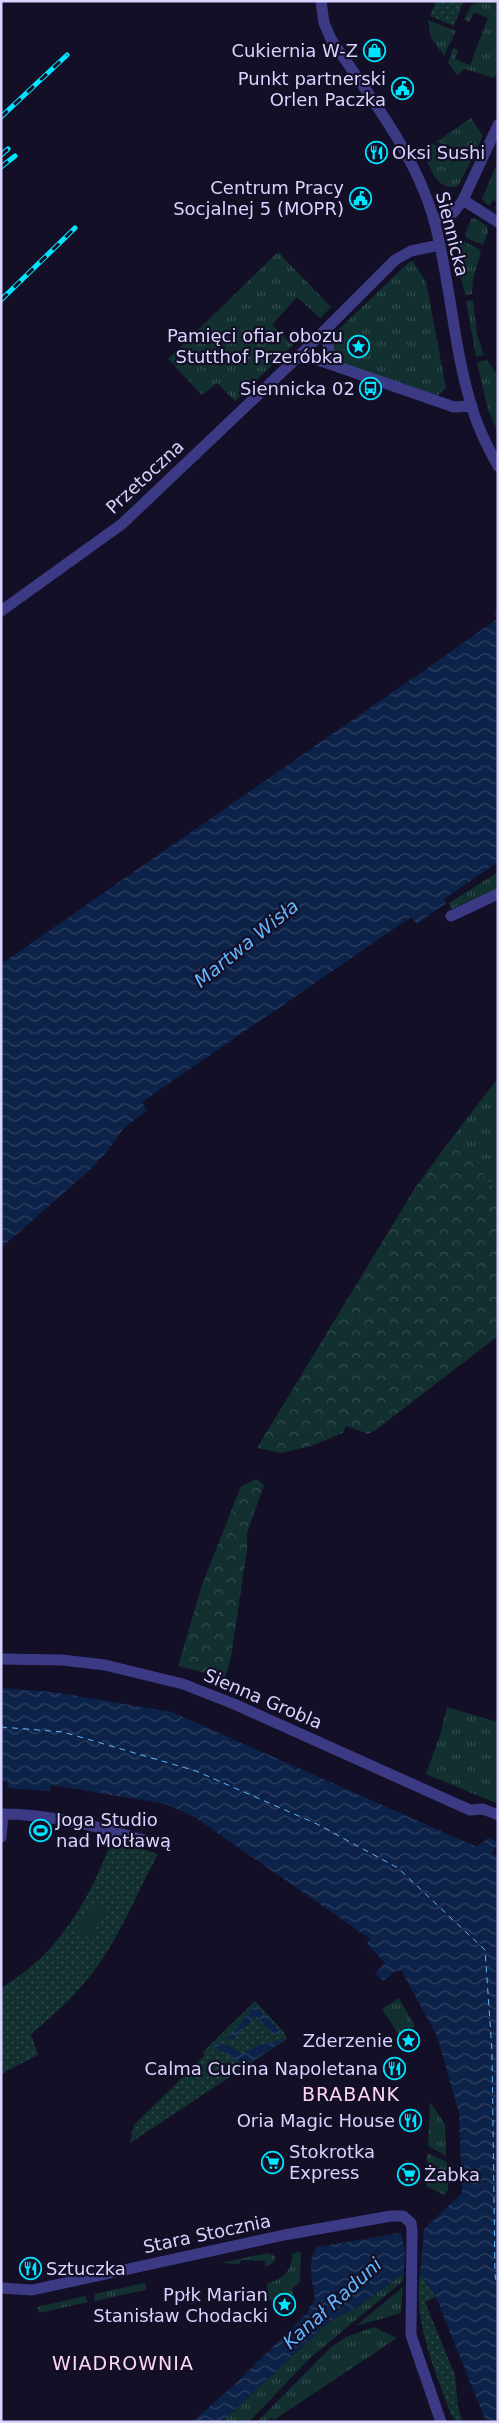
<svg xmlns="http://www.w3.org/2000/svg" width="499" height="2423" viewBox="0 0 499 2423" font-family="'DejaVu Sans',sans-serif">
<defs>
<pattern id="grass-tufts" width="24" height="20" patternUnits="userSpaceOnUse" patternTransform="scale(1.25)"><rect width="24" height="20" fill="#12302f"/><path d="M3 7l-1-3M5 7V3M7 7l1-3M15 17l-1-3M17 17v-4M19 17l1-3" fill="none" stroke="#344d4e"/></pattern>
<pattern id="forest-crowns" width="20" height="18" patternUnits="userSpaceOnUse" patternTransform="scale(1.25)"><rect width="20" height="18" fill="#12302f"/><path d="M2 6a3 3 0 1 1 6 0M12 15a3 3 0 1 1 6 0" fill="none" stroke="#344d4e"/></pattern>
<pattern id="park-dots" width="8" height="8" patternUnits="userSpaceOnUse" patternTransform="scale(1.25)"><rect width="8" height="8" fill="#12302f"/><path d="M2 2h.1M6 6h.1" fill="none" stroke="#344d4e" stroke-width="1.8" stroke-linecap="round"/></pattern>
<pattern id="water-waves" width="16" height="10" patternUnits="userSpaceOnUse" patternTransform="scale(1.25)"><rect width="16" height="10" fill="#0c2248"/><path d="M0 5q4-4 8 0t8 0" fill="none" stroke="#2f4163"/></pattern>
</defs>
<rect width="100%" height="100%" fill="#130f26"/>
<path fill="url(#grass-tufts)" d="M483 1H498V70L494 78 465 69 457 75 448 63 453 48 458 50 455 59 470 65 488 18 474 12 469 22 464 20 471 5Z
M428 20 456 31 444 56 431 38Z
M471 118 483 136 476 150 460 149 436 142Z
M433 144 443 149 475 153 458 186C436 192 430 166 422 151Z
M498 161V211L495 208 497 202 493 200 489 206 482 199Z
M472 218 477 219 487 226 488 232 483 245 466 238 465 234Z
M463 241 479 249 481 252 473 279 472 294 465 295 457 260V250L460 243Z
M278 252 331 307 320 318 297 297 272 325 293 345 235 401 217 383 202 395 168 359Z
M413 261 426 282 446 388 436 397 343 363 335 355 331 340 336 332 408 263Z
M473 300 477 334 484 355 476 356 466 301Z
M487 360 498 376V433L488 410 477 362Z
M498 872V889L451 909 449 903Z
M498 1078V1194L470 1156 448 1143Z
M447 1707 498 1722V1804L426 1774 441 1732Z
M399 1998 415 2026 400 2036 382 2009Z
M430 2102 445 2124 446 2156 428 2146Z
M427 2153 447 2162 448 2190 444 2195 426 2186Z
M301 2252 300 2282 292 2289 294 2297 287 2298 282 2292 276 2302 269 2300 267 2283C283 2280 293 2269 292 2253Z
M268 2253 276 2257C274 2262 271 2266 265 2266V2261L241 2260 240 2264 220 2263Z
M404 2273 403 2281 310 2358 249 2422H221L329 2322 357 2307Z
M143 2283 146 2284V2290L94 2301 95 2294Z
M403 2287 401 2313 356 2326Z
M85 2296 88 2302 39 2313 37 2307Z
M374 2327 397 2338 274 2420 271 2418 267 2422H257L331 2347 346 2337Z"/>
<path fill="url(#forest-crowns)" d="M448 1143 470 1156 498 1194V1336L377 1429 368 1434 346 1426 343 1433 311 1446 282 1453 257 1448 415 1188Z
M257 1479 264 1485 247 1533V1550L231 1657 225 1678 178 1666 202 1585 241 1486Z"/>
<path fill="url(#park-dots)" d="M436 1H458L463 3 454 26 430 16Z
M112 1840 158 1854C137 1892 119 1939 93 1972 76 1995 53 2016 31 2034L38 2055 1 2074V1988C59 1954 89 1900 112 1840Z
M255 2001 284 2032 287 2039 130 2143 134 2125 205 2055 203 2052Z
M420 2273 436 2297 425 2302 455 2375 458 2408 463 2422H456L450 2412C434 2367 413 2323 420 2273Z"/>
<path fill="#12302f" d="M92 1903 106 1911 90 1939 75 1930Z"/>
<path fill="url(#water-waves)" d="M498 611V862L444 899 446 903 417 924 411 917 142 1102 147 1110 124 1128 105 1154 91 1169 1 1248V964L446 655 497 619 494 612Z
M1 1688 53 1692 172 1712 477 1847 489 1837 498 1843 492 1853 498 1858V2422H486L436 2297 420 2273H404L357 2307 329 2322 221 2422H192L237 2382 307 2313 315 2299C313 2284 306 2260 317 2247L424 2229 462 2193 459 2113 437 2036 401 1970 396 1971 383 1981 375 1974 385 1963 367 1944 370 1939 196 1818 166 1804 51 1785 50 1791 7 1788 8 1782 1 1781Z
M255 2005 282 2033 273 2034 256 2016 233 2039 221 2038 231 2036Z
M285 2039 248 2064 245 2059 239 2062 213 2046 217 2043 228 2045 242 2054 260 2045Z"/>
<path fill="#130f26" d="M424 2229 420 2273H404L405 2250 401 2232Z"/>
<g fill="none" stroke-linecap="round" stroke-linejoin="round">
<path stroke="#62b6ff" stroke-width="1" stroke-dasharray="6 5" stroke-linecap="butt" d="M1 1727 63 1732 196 1771 317 1824 398 1868 485 1950 492 2051 495 2276 498 2287"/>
<path stroke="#3d3a85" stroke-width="11" d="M321 1 324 23 331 39C369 96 415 153 434 220 451 283 453 349 473 411 479 430 488 448 498 466
M463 200 498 222
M434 221 454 212 463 200 498 125
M326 330 329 353 336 366
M301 354 454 407 472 406
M1 611 122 524 301 354 395 260 411 251 440 245
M451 916 498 894
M1 1659 62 1660 105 1665 183 1684 234 1704 470 1810 483 1809 498 1815
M1 1814C55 1814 103 1828 154 1843
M1 1837 3 1814
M1 2288 32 2290 284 2235 391 2216H403L411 2223 412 2231 411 2335 441 2422"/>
<defs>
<path id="rail" d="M1 117 67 55
M1 155 8 149
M1 167 15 156
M1 300 75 228"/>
</defs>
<use href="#rail" stroke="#00e5ff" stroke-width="5"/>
<use href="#rail" stroke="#130f26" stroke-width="3" stroke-dasharray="9" stroke-linecap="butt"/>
</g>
<defs>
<symbol id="shop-ring" viewBox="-11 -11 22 22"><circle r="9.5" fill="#130f26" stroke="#00e5ff" stroke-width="1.5"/><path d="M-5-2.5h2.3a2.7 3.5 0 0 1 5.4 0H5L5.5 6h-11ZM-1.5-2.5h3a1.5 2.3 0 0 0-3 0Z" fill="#00e5ff"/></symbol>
<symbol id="civic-ring" viewBox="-11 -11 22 22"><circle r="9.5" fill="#130f26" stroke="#00e5ff" stroke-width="1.5"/><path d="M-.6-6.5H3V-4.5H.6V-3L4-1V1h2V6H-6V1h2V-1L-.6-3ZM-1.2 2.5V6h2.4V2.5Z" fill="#00e5ff"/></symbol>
<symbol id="restaurant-ring" viewBox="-11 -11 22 22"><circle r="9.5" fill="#130f26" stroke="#00e5ff" stroke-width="1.5"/><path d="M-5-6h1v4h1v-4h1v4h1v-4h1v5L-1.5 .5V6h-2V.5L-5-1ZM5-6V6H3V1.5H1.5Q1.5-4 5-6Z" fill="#00e5ff"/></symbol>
<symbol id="sight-ring" viewBox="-11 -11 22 22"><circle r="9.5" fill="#130f26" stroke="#00e5ff" stroke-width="1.5"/><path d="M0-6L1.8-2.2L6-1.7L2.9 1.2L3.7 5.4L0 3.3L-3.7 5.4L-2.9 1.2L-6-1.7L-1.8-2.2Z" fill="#00e5ff"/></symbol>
<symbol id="bus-ring" viewBox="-11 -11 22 22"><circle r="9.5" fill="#130f26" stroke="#00e5ff" stroke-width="1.5"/><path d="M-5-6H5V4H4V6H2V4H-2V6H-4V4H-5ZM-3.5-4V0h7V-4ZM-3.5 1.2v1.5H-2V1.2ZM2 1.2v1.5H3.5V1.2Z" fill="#00e5ff"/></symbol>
<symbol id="stadium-ring" viewBox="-11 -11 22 22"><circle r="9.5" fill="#130f26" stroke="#00e5ff" stroke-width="1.5"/><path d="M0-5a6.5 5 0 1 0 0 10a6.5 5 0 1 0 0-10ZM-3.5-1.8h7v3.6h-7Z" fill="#00e5ff"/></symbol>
<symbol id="supermarket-ring" viewBox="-11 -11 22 22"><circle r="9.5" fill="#130f26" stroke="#00e5ff" stroke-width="1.5"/><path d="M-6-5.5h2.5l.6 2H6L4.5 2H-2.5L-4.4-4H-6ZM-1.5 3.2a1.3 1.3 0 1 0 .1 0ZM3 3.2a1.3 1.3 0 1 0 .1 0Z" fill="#00e5ff"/></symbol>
</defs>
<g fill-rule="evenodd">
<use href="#shop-ring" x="362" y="38" width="25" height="25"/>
<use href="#civic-ring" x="390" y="76" width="25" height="25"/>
<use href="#restaurant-ring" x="364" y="140" width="25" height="25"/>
<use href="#civic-ring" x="348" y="186" width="25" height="25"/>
<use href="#sight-ring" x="346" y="334" width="25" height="25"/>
<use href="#bus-ring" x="358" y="376" width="25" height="25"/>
<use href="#stadium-ring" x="28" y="1818" width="25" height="25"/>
<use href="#sight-ring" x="396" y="2028" width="25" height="25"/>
<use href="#restaurant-ring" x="382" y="2056" width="25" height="25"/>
<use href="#restaurant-ring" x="398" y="2108" width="25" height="25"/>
<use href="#supermarket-ring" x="260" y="2150" width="25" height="25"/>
<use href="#supermarket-ring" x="396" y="2162" width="25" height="25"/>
<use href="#restaurant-ring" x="18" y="2256" width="25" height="25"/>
<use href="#sight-ring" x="272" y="2292" width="25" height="25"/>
</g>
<g text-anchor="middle" stroke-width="4.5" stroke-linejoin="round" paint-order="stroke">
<g font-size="18" fill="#d9d4ff" stroke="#130f26" text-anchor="end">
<text x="358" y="57">Cukiernia W-Z</text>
<text x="386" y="85">Punkt partnerski<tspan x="386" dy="21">Orlen Paczka</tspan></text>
<text x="392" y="159" text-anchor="start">Oksi Sushi</text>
<text x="344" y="194">Centrum Pracy<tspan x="344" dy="21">Socjalnej 5 (MOPR)</tspan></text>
<text x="343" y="342">Pamięci ofiar obozu<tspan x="343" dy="21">Stutthof Przeróbka</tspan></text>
<text x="355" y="395">Siennicka 02</text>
<text x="56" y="1826" text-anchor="start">Joga Studio<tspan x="56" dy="21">nad Motławą</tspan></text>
<text x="393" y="2047">Zderzenie</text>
<text x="378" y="2075">Calma Cucina Napoletana</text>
<text x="395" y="2127">Oria Magic House</text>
<text x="289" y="2158" text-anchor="start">Stokrotka<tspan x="289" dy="21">Express</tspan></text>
<text x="424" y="2181" text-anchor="start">Żabka</text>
<text x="46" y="2275" text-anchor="start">Sztuczka</text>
<text x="268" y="2301">Ppłk Marian<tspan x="268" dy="21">Stanisław Chodacki</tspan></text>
</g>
<g font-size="18" fill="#d9d4ff" stroke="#130f26">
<text transform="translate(452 234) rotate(76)" y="6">Siennicka</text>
<text transform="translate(145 477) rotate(-43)" y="6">Przetoczna</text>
<text transform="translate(263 1699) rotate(23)" y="6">Sienna Grobla</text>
<text transform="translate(207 2234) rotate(-12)" y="6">Stara Stocznia</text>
</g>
<g font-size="19" font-style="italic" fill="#62b6ff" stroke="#130f26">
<text transform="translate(246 943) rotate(-39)" y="7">Martwa Wisła</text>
<text transform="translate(332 2303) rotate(-42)" y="7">Kanał Raduni</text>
</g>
<g font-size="19" letter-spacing="1" fill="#ffd6f0" stroke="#130f26">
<text x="351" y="2101">BRABANK</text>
<text x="123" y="2370">WIADROWNIA</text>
</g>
</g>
<rect width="499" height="2423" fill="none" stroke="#d9d4ff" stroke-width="5"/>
</svg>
